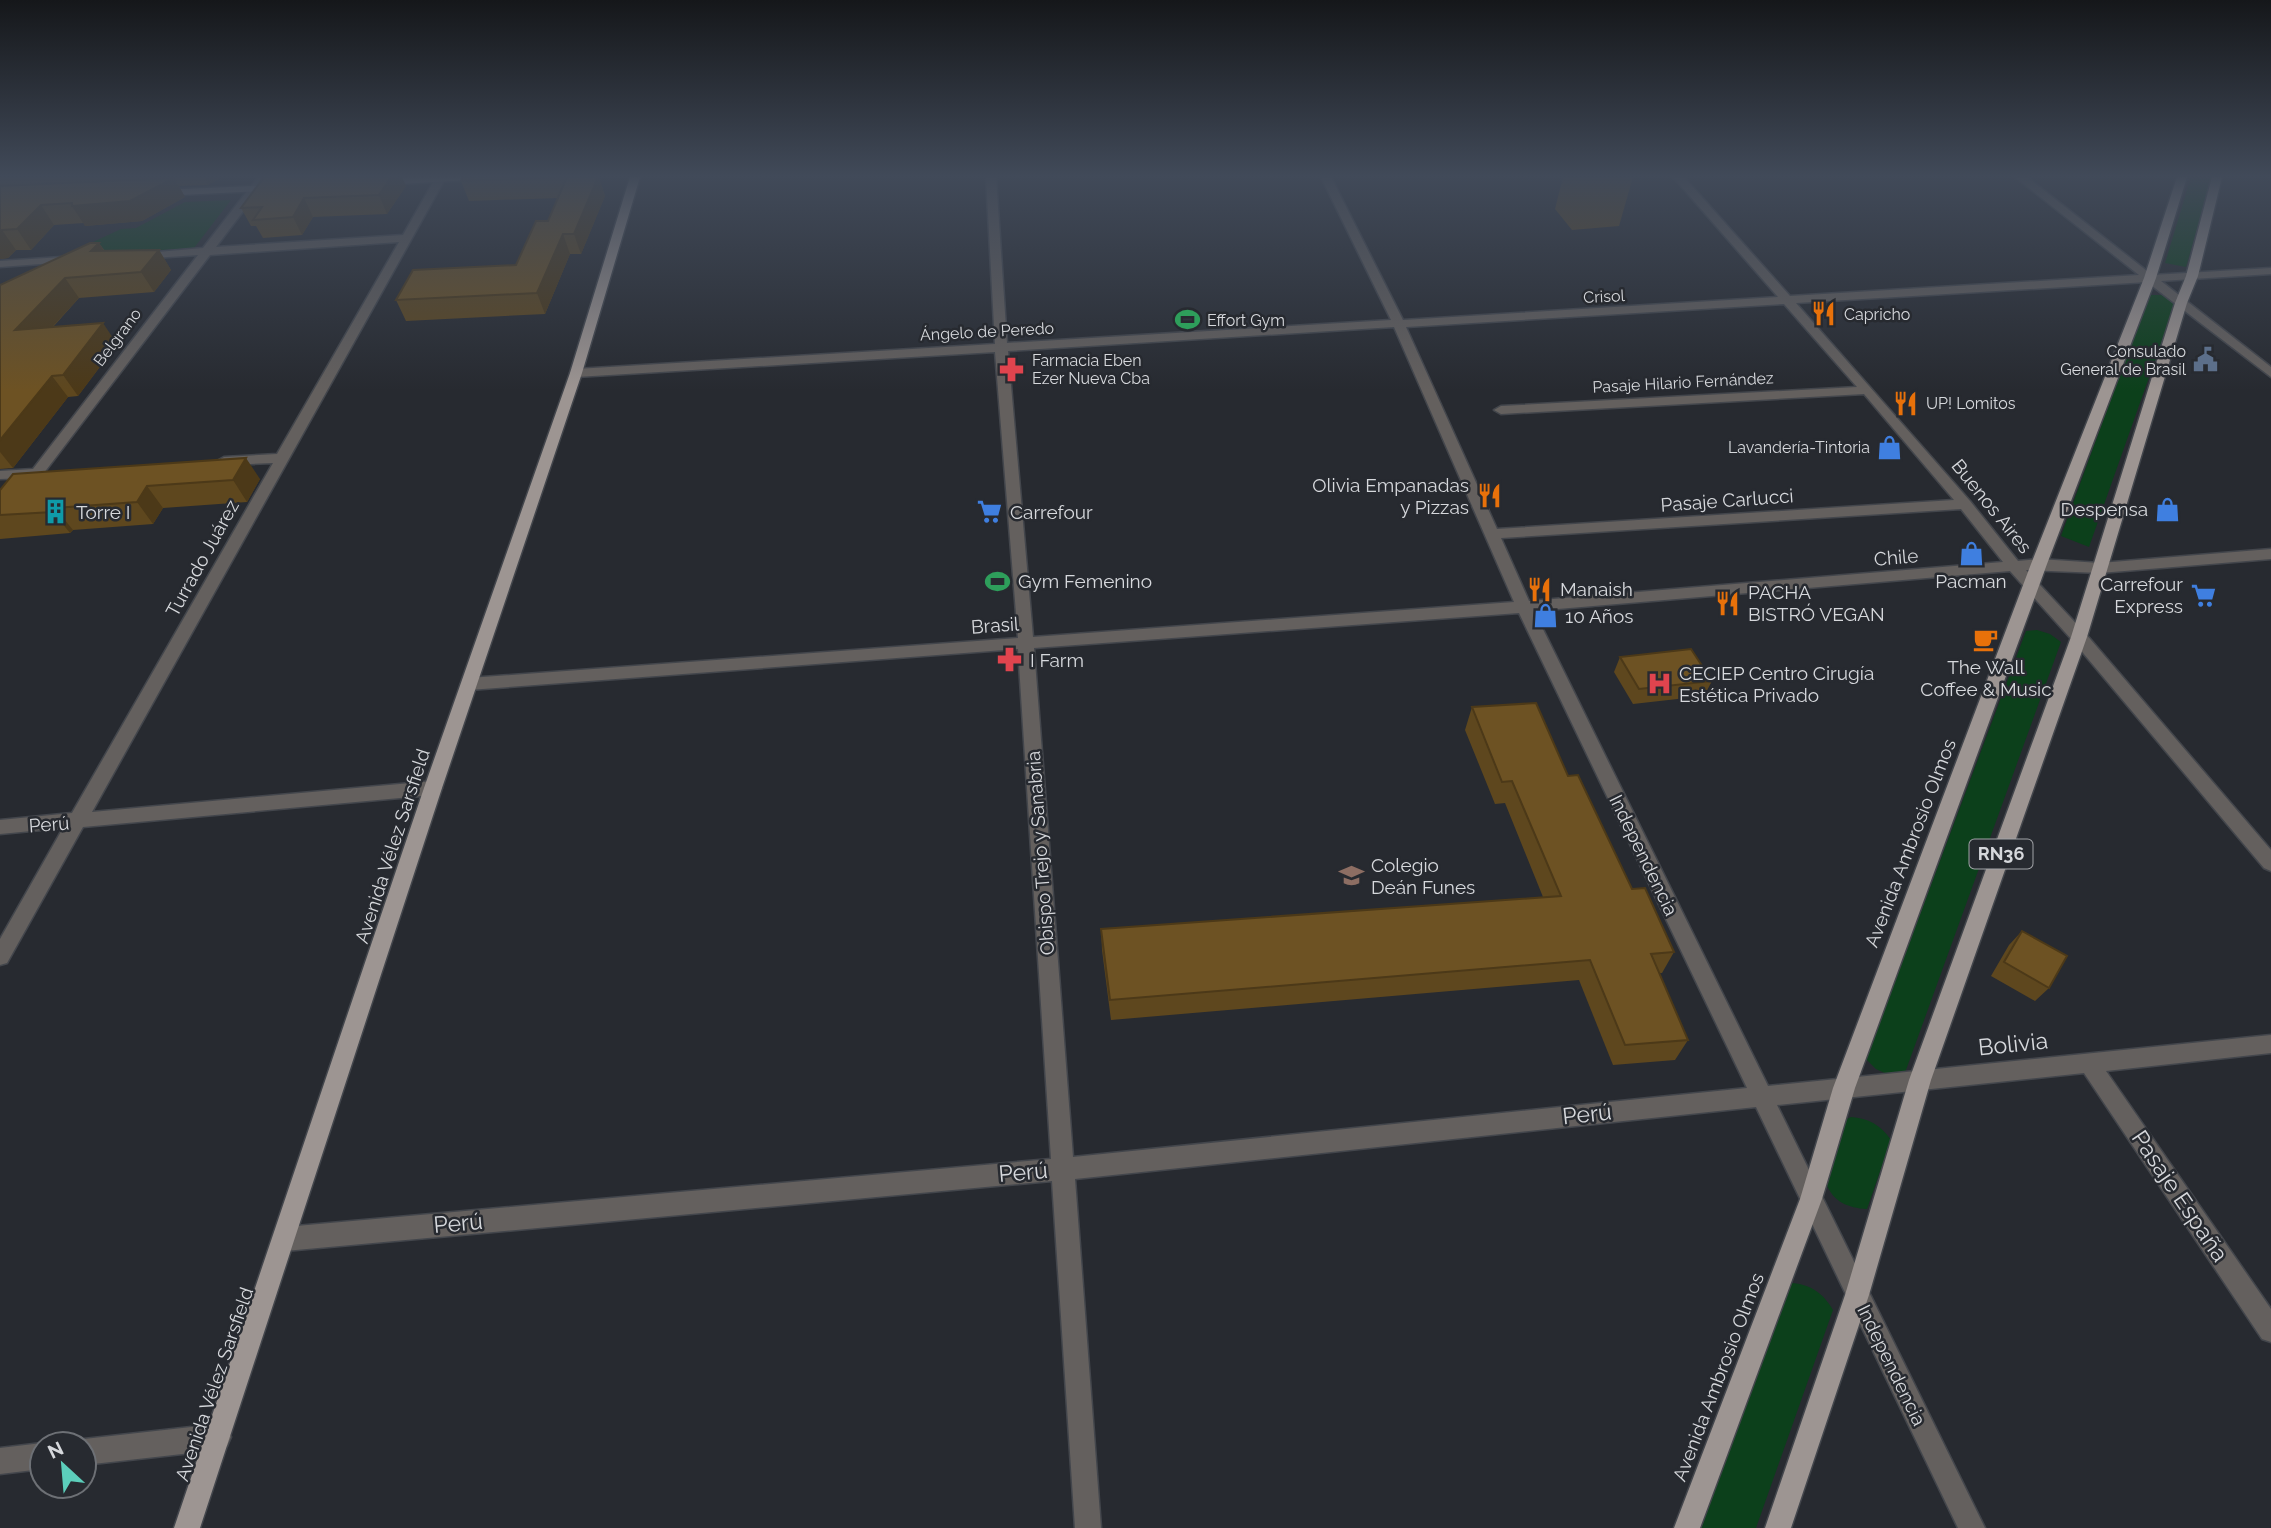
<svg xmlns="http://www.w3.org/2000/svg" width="2271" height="1528" viewBox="0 0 2271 1528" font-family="Raleway,sans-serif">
<rect width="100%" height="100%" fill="#272a30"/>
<path fill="#0c401b" d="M2191 177H2212L2186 267 2165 263Z
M231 200 194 248 63 256 121 229 136 228 185 202Z
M2149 295H2162L2176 301 2089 547 2061 536Z
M2037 630 2050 634 2061 642 1902 1081 1876 1069 1866 1059 2026 631Z
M1851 1117C1868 1118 1881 1125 1891 1140L1867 1209C1848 1208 1833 1202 1826 1183L1844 1120Z
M1791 1283C1811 1284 1824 1294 1833 1310L1756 1528H1695L1783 1286Z"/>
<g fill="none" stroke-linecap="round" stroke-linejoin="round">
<defs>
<path id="minor" d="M258 177H269L216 247 403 235 436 177 445 179 92 812 433 781 439 783 442 788 439 793 433 795 83 827 7 963 0 965V939L63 828 0 834V820L72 813 273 463 224 465 217 461 224 457 277 454 399 242 210 255 5 524 0 526V511L26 478 0 479V471L33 469 198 255 139 259 133 256 135 254 203 248Z
M986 177H996L1007 343 1391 320 1321 177H1331L1403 320 1778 297 1673 177H1684L1790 296 2139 275 2015 177H2027L2152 275 2271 268V274L2161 281 2271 367V377L2147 282 1796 303 1970 501 2018 561 2039 559 2100 563 2271 549V559L2100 573 2026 570 2085 633 2271 850V871L2264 868 2073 641 2010 571 1534 611 1768 1086 2271 1035V1053L2106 1071 2271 1309V1342L2262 1339 2084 1073 1777 1105 1985 1528H1958L1756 1107 1075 1179 1101 1528H1075L1052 1181 285 1251 277 1247 273 1239 277 1231 285 1227 1051 1159 1018 649 469 690 461 684 469 678 1018 638 995 352 576 377 570 373 576 369 995 344ZM1784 304 1857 387 1501 406 1494 410 1501 414 1864 394 1954 500 1497 529 1406 327ZM1394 327 1514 602 1033 637 1008 351ZM1961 509 2003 562 1529 601 1501 538ZM1519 613 1747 1088 1073 1157 1034 648Z
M77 256 81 257V261L0 267V261Z
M218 1424 227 1428 231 1437 227 1446 218 1450 84 1465V1444H74L84 1439Z
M42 1443 44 1444H42V1469L0 1474V1448Z"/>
<path id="secondary" d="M410 177H476L471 180 381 185 376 182 381 179Z
M276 185 280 186V190L161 196 156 193 161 190Z"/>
<path id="primary" d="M630 177H640L582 373 442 788 200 1528H174L424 788 570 373Z
M2177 177H2187L2156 278 2047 564 1855 1088 1822 1199 1700 1528H1674L1800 1199 1833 1088 2031 564 2144 278Z
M2212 177H2222L2198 276 2187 303 2087 637 1931 1080 1869 1295 1791 1528H1765L1845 1295 1909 1080 2071 637 2175 303 2186 276Z"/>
</defs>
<use href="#minor" stroke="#43464c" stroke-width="3"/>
<use href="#secondary" stroke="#43464c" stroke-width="3"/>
<use href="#primary" stroke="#43464c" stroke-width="3"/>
<use href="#minor" fill="#64605e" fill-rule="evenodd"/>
<use href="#secondary" fill="#847e7c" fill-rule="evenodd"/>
<use href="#primary" fill="#9d9592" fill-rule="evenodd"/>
</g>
<path fill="#5e471e" d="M0 177H247L220 178 208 185 179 186 185 197 142 221 85 226 84 223 54 225 31 250H16L8 258 0 259Z
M264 177 406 186 387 214 313 217 302 235 263 238 256 226H251L241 208Z
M463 177H599L605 196 581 254H570L545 314 406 321 396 300 516 265 548 221 558 198 469 201 461 181Z
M1563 177H1633L1619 226 1572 230 1555 209Z
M99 243 105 251 159 250 171 270 154 292 79 298 53 327 117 344 78 396 68 397 13 468 0 469V285Z
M260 479 247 502 163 508 153 524 73 530 70 533 0 539V488L1 489Z
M1620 657 1712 681 1704 696 1633 704 1614 672Z
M1472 707 1568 776 1632 889 1674 952 1662 973H1659L1688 1040 1675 1060 1613 1065 1579 980 1111 1020 1102 950 1101 929 1543 897 1505 803 1495 804 1465 730Z
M2022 931 2049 988 2035 1001 1991 976 2009 945Z"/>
<path fill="#4c3918" d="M204 177H219L220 178 208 185Z
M391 177H402L406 186 387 214 379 195Z
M598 177 605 196 581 254 574 234Z
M174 178 185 197 142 221 85 226 72 206Z
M304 198 313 217 302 235 293 217Z
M41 205 54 225 31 250 17 229Z
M2 230 16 250 8 258 0 259V232Z
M563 234 570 254 545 314 537 293Z
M99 243 112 263 91 251Z
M159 250 171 270 154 292 141 272Z
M65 278 79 298 30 351 15 330Z
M103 323 117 344 78 396 63 375Z
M52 376 68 397 13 468 0 452V440Z
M246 458 260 479 247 502 233 480Z
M147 486 163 508 153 524 137 502Z
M55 508 73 530 70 533 53 512Z"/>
<path fill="#6d5223" stroke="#4c3918" stroke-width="2" d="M264 177H391L379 195 304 198 293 217 253 220 262 207 241 208Z
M463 177H598L574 234H563L537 293 396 300 413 270 516 265 536 221H548L567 177 461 181Z
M174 178 130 201 72 206V203L41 205 17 229 2 230 0 232V186Z
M90 243H99L91 251 159 250 141 272 65 278 15 330 103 323 63 375 52 376 0 440V285Z
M246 458 233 480 147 486 137 502 55 508 53 512 0 515V490L13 474Z
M1691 649 1712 681 1639 689 1620 657Z
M1536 703 1568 776 1578 775 1632 889 1645 888 1674 952 1651 954 1688 1040 1625 1045 1590 960 1110 1000 1101 929 1561 896 1512 781 1502 782 1472 707Z
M2022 931 2067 956 2049 988 2004 962Z"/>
<linearGradient id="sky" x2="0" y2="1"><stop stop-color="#15171a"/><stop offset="0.45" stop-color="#414a59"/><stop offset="1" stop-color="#414a59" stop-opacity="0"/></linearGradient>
<rect width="2271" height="391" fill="url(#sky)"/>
<defs>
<symbol id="restaurant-bare" viewBox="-9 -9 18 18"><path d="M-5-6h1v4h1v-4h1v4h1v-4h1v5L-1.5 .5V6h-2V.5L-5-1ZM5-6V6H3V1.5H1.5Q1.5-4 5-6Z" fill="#e8710a" stroke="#272a30" stroke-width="2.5" paint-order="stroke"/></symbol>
<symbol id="stadium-bare" viewBox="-9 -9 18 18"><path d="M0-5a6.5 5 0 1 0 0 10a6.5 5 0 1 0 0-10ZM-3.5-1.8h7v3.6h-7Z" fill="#2e9e5b" stroke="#272a30" stroke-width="2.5" paint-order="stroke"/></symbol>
<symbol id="civic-bare" viewBox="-9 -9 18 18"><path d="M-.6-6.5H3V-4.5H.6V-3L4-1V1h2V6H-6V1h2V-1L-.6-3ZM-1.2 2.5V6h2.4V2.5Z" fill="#5c6f8a" stroke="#272a30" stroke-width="2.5" paint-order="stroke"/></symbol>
<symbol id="pharmacy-bare" viewBox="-9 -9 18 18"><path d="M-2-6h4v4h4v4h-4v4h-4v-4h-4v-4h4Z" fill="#e0444e" stroke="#272a30" stroke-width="2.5" paint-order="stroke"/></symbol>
<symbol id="shop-bare" viewBox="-9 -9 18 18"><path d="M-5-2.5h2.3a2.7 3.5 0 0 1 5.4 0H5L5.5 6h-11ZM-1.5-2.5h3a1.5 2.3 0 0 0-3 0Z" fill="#3f7fe0" stroke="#272a30" stroke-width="2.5" paint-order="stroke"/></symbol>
<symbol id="building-bare" viewBox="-9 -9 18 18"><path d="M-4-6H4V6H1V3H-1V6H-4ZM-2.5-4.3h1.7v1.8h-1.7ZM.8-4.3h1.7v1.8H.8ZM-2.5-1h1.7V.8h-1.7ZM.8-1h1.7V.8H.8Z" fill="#0f9aa8" stroke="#272a30" stroke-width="2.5" paint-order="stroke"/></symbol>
<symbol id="supermarket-bare" viewBox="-9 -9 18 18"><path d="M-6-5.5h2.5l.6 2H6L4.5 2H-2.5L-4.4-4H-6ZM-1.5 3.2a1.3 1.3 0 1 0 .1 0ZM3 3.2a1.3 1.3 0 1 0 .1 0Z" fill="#3f7fe0" stroke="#272a30" stroke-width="2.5" paint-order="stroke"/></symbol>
<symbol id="cafe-bare" viewBox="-9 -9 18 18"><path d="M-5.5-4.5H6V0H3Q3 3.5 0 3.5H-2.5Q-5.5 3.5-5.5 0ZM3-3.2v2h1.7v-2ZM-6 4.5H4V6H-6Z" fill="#e8710a" stroke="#272a30" stroke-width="2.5" paint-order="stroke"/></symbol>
<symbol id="hospital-bare" viewBox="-9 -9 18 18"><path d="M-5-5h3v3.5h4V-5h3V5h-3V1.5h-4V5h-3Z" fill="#e0444e" stroke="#272a30" stroke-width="2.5" paint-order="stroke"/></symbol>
<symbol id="school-bare" viewBox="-9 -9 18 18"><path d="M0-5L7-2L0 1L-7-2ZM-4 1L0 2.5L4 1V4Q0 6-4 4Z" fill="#8d6e63" stroke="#272a30" stroke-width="2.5" paint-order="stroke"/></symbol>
</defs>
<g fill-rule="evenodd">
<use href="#restaurant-bare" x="1806" y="296" width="35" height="35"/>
<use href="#stadium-bare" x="1170" y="302" width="35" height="35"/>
<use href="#civic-bare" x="2188" y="342" width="35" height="35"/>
<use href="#pharmacy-bare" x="994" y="352" width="35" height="35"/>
<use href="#restaurant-bare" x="1888" y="386" width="35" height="35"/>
<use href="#shop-bare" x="1872" y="430" width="35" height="35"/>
<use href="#restaurant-bare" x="1472" y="478" width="35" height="35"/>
<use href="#shop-bare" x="2150" y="492" width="35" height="35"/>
<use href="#building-bare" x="38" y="494" width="35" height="35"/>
<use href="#supermarket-bare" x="972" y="494" width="35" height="35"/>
<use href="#shop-bare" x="1954" y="536" width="35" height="35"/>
<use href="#stadium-bare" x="980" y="564" width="35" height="35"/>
<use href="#restaurant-bare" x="1522" y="572" width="35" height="35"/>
<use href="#supermarket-bare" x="2186" y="578" width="35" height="35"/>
<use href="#restaurant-bare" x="1710" y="586" width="35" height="35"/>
<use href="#shop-bare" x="1528" y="598" width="35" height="35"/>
<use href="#cafe-bare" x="1968" y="622" width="35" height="35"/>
<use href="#pharmacy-bare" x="992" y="642" width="35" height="35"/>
<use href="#hospital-bare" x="1642" y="666" width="35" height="35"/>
<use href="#school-bare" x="1334" y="858" width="35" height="35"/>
</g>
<g text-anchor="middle" stroke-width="5" stroke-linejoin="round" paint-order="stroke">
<g font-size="16" fill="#d6d8dc" stroke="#272a30">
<text transform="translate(1604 296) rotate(-3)" y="6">Crisol</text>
<text transform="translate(987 331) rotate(-3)" y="6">Ángelo de Peredo</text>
<text transform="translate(117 337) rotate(-53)" y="6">Belgrano</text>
<text transform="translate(1683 382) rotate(-3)" y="6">Pasaje Hilario Fernández</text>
</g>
<g font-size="16" fill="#d6d8dc" stroke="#272a30" text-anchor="start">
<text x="1844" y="320">Capricho</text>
<text x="1207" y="326">Effort Gym</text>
<text x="2186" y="357" text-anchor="end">Consulado<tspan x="2186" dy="18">General de Brasil</tspan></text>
<text x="1032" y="366">Farmacia Eben<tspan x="1032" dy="18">Ezer Nueva Cba</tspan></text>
<text x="1926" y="409">UP! Lomitos</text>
<text x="1870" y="453" text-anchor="end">Lavandería-Tintoria</text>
</g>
<rect fill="#272a30" stroke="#a2a4a8" stroke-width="2" x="1969.5" y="839.5" width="63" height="29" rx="5"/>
<g font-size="18" font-weight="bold" fill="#d6d8dc">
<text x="2001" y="860">RN36</text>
</g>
<g font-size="19" fill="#d6d8dc" stroke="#272a30" text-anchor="start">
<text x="1469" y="492" text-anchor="end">Olivia Empanadas<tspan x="1469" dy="22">y Pizzas</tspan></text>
<text x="2148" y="516" text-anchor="end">Despensa</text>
<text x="76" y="519">Torre I</text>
<text x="1010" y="519">Carrefour</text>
<text x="1018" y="588">Gym Femenino</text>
<text x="1971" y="588" text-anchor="middle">Pacman</text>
<text x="2183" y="591" text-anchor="end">Carrefour<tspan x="2183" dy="22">Express</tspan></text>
<text x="1560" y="596">Manaish</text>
<text x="1748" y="599">PACHA<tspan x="1748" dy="22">BISTRÓ VEGAN</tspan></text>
<text x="1565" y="623">10 Años</text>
<text x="1030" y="667">I Farm</text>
<text x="1986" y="674" text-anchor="middle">The Wall<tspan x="1986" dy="22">Coffee &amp; Music</tspan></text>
<text x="1679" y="680">CECIEP Centro Cirugía<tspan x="1679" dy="22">Estética Privado</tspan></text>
<text x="1371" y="872">Colegio<tspan x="1371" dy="22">Deán Funes</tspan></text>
</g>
<g font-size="19" fill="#d6d8dc" stroke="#272a30">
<text transform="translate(1727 500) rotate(-4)" y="7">Pasaje Carlucci</text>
<text transform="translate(1992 506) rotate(51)" y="7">Buenos Aires</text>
<text transform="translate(1896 557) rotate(-5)" y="7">Chile</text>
<text transform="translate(202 558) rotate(-61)" y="7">Turrado Juárez</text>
<text transform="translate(995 625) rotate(-4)" y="7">Brasil</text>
<text transform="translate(49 824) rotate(-4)" y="7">Perú</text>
<text transform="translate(1910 843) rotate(-69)" y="7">Avenida Ambrosio Olmos</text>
<text transform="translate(392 846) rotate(-72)" y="7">Avenida Vélez Sarsfield</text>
<text transform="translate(1040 853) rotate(-94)" y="7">Obispo Trejo y Sanabria</text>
<text transform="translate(1644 855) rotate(64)" y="7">Independencia</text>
<text transform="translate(1892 1365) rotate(64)" y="7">Independencia</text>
<text transform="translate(1718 1377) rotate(-69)" y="7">Avenida Ambrosio Olmos</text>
<text transform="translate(214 1384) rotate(-71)" y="7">Avenida Vélez Sarsfield</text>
</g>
<g font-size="23" fill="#d6d8dc" stroke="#272a30">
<text transform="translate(2013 1044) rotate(-6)" y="8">Bolivia</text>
<text transform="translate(1587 1114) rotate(-6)" y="8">Perú</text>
<text transform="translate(1023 1172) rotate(-5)" y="8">Perú</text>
<text transform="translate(2180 1196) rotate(56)" y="8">Pasaje España</text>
<text transform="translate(458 1223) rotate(-5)" y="8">Perú</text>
</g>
</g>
<g transform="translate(63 1465) rotate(334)"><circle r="33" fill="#272a30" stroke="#6d7075" stroke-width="2"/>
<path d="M0-5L12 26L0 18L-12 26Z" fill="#5ccebb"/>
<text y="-10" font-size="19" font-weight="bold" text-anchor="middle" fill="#d6d8dc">N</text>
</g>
</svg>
